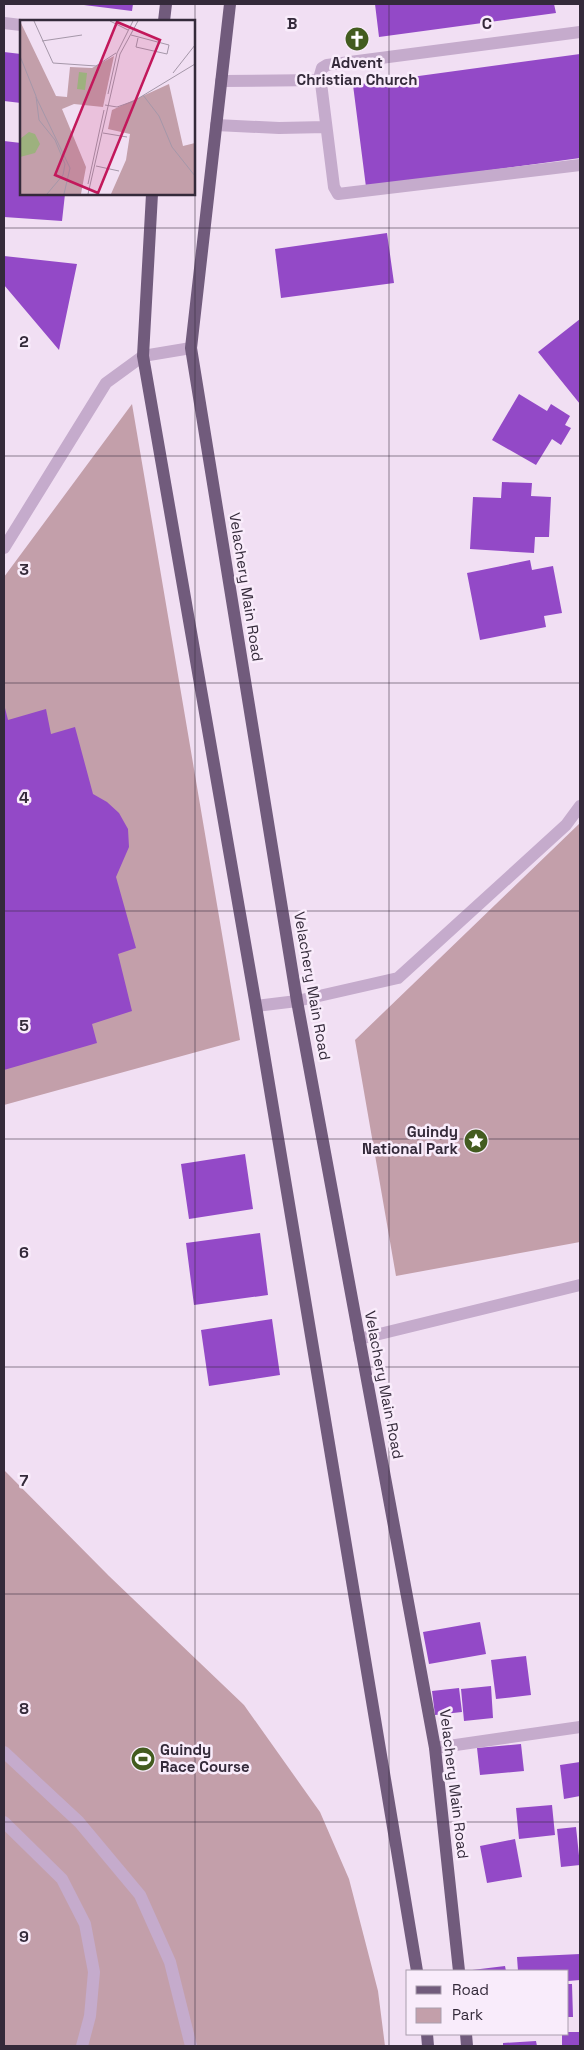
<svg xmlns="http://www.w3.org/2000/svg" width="584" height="2050" viewBox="0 0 584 2050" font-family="'Space Grotesk',sans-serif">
<rect width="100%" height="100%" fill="#f1dff3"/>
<path fill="#c39faa" d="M132 404 240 1040 4 1105V577Z
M580 823V1242L396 1276 355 1040Z
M4 1470 109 1576 244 1705 320 1812 349 1879 378 1991 385 2046H4Z"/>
<path fill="#9349c7" d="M76 4H133L132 11Z
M375 4H554L556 13 379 37Z
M4 52 21 54V103L4 101Z
M580 54V158L366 187 353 85Z
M4 141 21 143V194H65L62 221 4 217Z
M387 233 394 283 281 298 275 249Z
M4 256 77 264 59 350 4 285Z
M580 319V404L538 352Z
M519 394 547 411 551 404 570 416 565 425 571 428 561 445 552 439 536 465 492 440Z
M502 482 532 483 531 496 551 497 549 537H535L534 553 470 549 473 497 501 498Z
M530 560 532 570 553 566 562 613 544 616 546 627 480 640 467 573Z
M4 704 8 720 46 709 51 734 75 727 93 794 107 802 119 813 128 829 129 847 116 877 136 948 118 954 132 1011 92 1024 97 1043 4 1070Z
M245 1154 253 1209 189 1219 181 1164Z
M260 1233 268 1295 194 1305 186 1243Z
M272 1319 280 1375 209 1386 201 1330Z
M480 1622 486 1654 429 1664 423 1632Z
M526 1656 531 1695 496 1699 491 1660Z
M491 1686 493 1718 464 1721 461 1689Z
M459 1688 462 1712 435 1715 432 1691Z
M521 1744 524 1771 480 1775 477 1748Z
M580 1762V1796L564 1799 560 1765Z
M552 1805 555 1835 519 1839 516 1808Z
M576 1827 580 1865 561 1867 557 1829Z
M515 1839 522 1877 487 1883 480 1846Z
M580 1954V1980L568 1981V1971H518L517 1957Z
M505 1966 506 1971H472V1970Z
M568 1984H572L573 2017H568Z
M568 2032H580V2046H562V2034H568Z
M536 2041 537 2046H503V2043Z"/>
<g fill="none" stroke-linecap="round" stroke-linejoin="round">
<path stroke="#c5abcc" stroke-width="12" d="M4 23 21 25
M580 32 327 65 322 68 320 75 334 187 338 194 580 165
M221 81 321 80
M216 125 279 128 326 127
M4 548 106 383 143 356 191 348
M256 1006 297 1001 398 978 566 825 580 806
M359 1339 580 1285
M435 1748 580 1727
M4 1752 79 1822 140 1895 170 1962 191 2046
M4 1822 62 1879 85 1924 94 1972 90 2016 82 2046"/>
<path stroke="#715b7c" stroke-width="12" d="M230 4 191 348 297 1001 435 1748 459 1971
M164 21 166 4
M152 194 143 356 256 1006 417 1971
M427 2034 428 2046
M466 2034 467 2046"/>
</g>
<path fill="none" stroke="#342a3a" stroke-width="1" stroke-opacity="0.55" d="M195 4V2046M389 4V2046M4 228H580M4 456H580M4 683H580M4 911H580M4 1139H580M4 1367H580M4 1594H580M4 1822H580"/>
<defs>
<symbol id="church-disc" viewBox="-11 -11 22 22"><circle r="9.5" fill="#435c1f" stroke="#f9ecfb"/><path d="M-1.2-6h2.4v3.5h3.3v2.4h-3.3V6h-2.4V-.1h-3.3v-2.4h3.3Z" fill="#fff"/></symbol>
<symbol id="sight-disc" viewBox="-11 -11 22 22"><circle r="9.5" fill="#435c1f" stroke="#f9ecfb"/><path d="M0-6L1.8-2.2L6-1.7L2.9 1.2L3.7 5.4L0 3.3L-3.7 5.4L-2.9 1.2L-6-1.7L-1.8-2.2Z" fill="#fff"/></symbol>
<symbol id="stadium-disc" viewBox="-11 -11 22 22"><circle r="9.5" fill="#435c1f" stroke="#f9ecfb"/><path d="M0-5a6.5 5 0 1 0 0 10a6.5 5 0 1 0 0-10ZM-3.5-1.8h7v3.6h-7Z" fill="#fff"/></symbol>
</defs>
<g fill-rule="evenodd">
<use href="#church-disc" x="343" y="25" width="28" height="28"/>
<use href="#sight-disc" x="462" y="1127" width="28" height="28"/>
<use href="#stadium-disc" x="129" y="1745" width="28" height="28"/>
</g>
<g text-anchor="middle" stroke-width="5" stroke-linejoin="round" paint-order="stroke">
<g font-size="15" font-weight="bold" fill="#342a3a" stroke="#f9ecfb">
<text x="357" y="68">Advent<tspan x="357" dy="17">Christian Church</tspan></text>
<text x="458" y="1137" text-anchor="end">Guindy<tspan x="458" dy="17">National Park</tspan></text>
<text x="160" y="1755" text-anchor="start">Guindy<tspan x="160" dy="17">Race Course</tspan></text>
</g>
<g font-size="15" fill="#342a3a" stroke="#f9ecfb">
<text transform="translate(246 587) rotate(81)" y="5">Velachery Main Road</text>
<text transform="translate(312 986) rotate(80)" y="5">Velachery Main Road</text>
<text transform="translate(384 1385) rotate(79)" y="5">Velachery Main Road</text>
<text transform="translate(454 1784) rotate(83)" y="5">Velachery Main Road</text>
</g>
</g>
<g transform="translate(20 20)">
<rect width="175" height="175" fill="#f1dff3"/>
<path d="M0 1 36 76 47 77 50 47 72 48 94 36 83 87 54 84 42 89 66 147 61 174H0ZM149 64 163 126 175 123V174H91L106 140 110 114 88 109 92 90Z" fill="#c39faa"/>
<path d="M59 52 67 53 65 70 57 69ZM9 112 15 114 20 124 15 133 0 137V119Z" fill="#9db17e"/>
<path fill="none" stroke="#a597a9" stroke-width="1" d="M14 1 33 43 76 46 96 33M90 1 108 10M111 15 149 25 147 34 116 27 118 18M22 21 62 15M0 36 16 76 19 100 35 120 45 144 43 155 27 174M153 53 175 25M88 74 97 33 113 1M123 75 139 96 152 127 175 156M16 77 50 148 44 174M85 85 97 87 114 81 175 44M83 113 107 117M76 146 99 151M68 164 84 90M68 174 100 34 118 1"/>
<path fill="#c2185b" fill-opacity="0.15" stroke="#c2185b" stroke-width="2.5" d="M97 2 140 20 78 173 35 155Z"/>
<rect width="175" height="175" fill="none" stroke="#342a3a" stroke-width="2.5"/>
</g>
<g font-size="16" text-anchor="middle" font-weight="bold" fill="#342a3a" stroke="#f9ecfb" stroke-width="5" stroke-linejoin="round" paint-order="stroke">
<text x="292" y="29">B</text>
<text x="487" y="29">C</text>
<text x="24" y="347">2</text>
<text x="24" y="575">3</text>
<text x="24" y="803">4</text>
<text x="24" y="1031">5</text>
<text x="24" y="1258">6</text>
<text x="24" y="1486">7</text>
<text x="24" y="1714">8</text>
<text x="24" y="1942">9</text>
</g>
<rect width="584" height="2050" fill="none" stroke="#342a3a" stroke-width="10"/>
<rect x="406" y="1970" width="162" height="65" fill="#f9ecfb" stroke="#aa9eae"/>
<rect x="416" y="1986" width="25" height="8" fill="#715b7c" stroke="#aa9eae"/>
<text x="452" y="1995" font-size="15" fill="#342a3a">Road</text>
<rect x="416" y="2008" width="25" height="15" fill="#c39faa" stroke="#aa9eae"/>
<text x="452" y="2020" font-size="15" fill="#342a3a">Park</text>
</svg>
